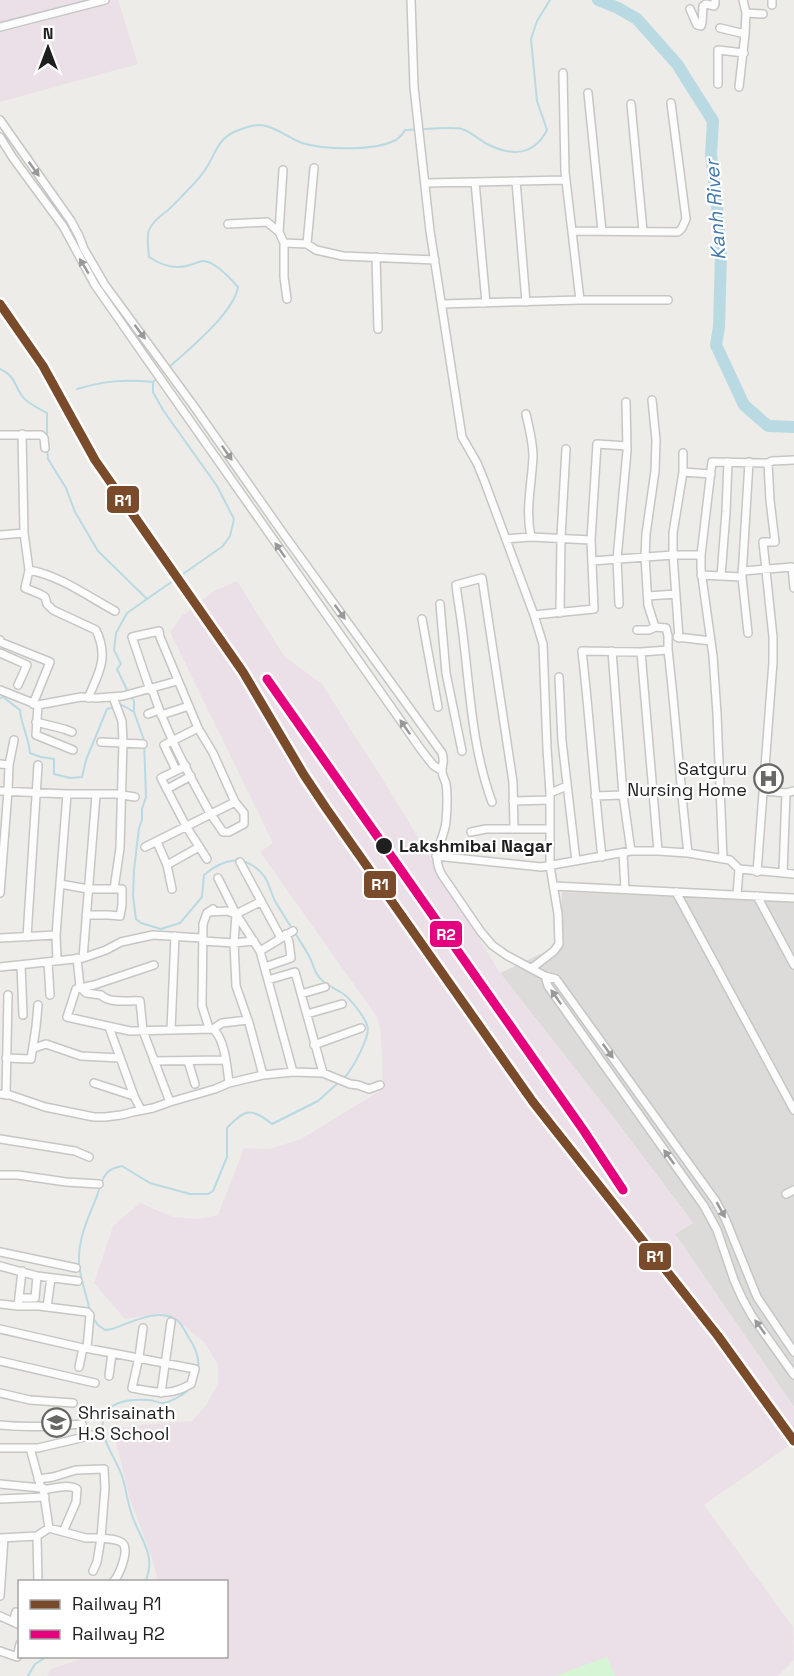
<svg xmlns="http://www.w3.org/2000/svg" width="794" height="1676" viewBox="0 0 794 1676" font-family="'Space Grotesk',sans-serif">
<rect width="100%" height="100%" fill="#edece8"/>
<path fill="#dcdbd9" d="M562 892 794 901V1407L675 1234 693 1223 620 1126 500 973 560 945Z"/>
<path fill="#ebe0e7" d="M0 0H118L138 64 0 102Z
M237 581 284 656 322 684 390 791 500 973 620 1126 693 1223 675 1234 794 1407V1442L704 1505 793 1627 794 1660 778 1676H47L51 1669 87 1657 226 1656V1582L158 1581 152 1558 129 1496 113 1429 143 1425 192 1421 207 1404 218 1383V1365L204 1342 182 1324 161 1313 125 1319 94 1283 113 1226 140 1203 173 1217 197 1219 218 1215 244 1148 269 1149 301 1139 383 1089 381 1034 377 1017 260 852 273 843 170 632 183 615 214 591Z"/>
<path fill="#d5f5d5" d="M607 1657 615 1676H555Z"/>
<g fill="none" stroke-linecap="round" stroke-linejoin="round">
<path stroke="#b9dae2" stroke-width="2" d="M0 369C16 377 13 383 22 396 28 404 38 408 47 413V440
M77 389C104 381 125 379 153 382
M47 448 48 459 66 488 75 512 98 551 146 598
M128 692 117 669 121 664 114 650 116 633 127 613 223 546 230 536 234 519 217 486 163 410 153 392V382C175 360 233 317 238 287 231 279 215 262 204 261 200 261 194 264 190 265 176 270 161 265 149 257 146 232 146 226 167 211 174 205 180 198 186 192 194 184 201 177 207 167 215 154 218 139 234 132 241 129 252 125 260 125 275 126 288 138 302 143 325 150 375 151 396 140 400 137 403 134 405 130 416 130 454 126 462 129 471 132 478 139 487 144 511 156 533 157 547 130L537 101 531 39 537 21 550 0
M131 696 134 701V712L144 740 146 797 142 809V820L139 828 134 870 133 896 136 919 141 923 161 929 180 923 202 897 204 875C224 858 246 853 264 876 269 883 271 893 275 901 286 920 299 938 309 956 313 963 314 971 319 977 324 984 334 988 342 993 350 998 364 1016 367 1025 372 1035 351 1071 344 1078
M0 698 3 697 20 710C21 725 29 738 30 753L41 757 54 759V774L70 778 82 777 86 760 107 709 122 705 134 712
M90 1312C87 1295 80 1280 79 1263 78 1238 88 1218 97 1196 99 1189 102 1179 106 1174 109 1169 117 1167 122 1166L150 1183 190 1194H208L213 1191 227 1157V1128C245 1109 251 1107 272 1124L318 1101 339 1082
M92 1317 98 1325 105 1330 112 1329C130 1323 162 1305 179 1322 183 1326 186 1333 189 1338 195 1347 200 1358 198 1369
M145 1582C158 1554 138 1537 131 1512 127 1500 126 1488 122 1476 116 1458 97 1436 104 1416 111 1399 134 1399 149 1400 153 1400 158 1403 163 1403 171 1402 185 1394 190 1388
M28 1676 35 1664 48 1656"/>
<path stroke="#b9dae2" stroke-width="12" d="M598 0 618 8 637 19 677 64 713 121 711 154 717 205 721 255 719 327 716 345 744 405 768 426 794 427"/>
<defs>
<path id="minor" d="M411 0 414 87 430 231 462 437 477 463 484 480 534 615 543 644 547 748 550 793V866L558 914 559 944 554 951 532 968
M772 5V0
M690 9 697 25 701 26 702 23 703 6 706 4 714 6 715 4V0
M746 13 763 14
M0 27 105 0
M720 28 745 34
M563 73 565 172 580 300
M718 84V50L744 53
M739 87 745 34 746 13 743 0
M588 93 602 231
M631 104 643 231
M0 120 71 221 79 236 84 249 105 285 193 405 285 536 442 753C445 762 442 763 442 771 442 775 445 780 446 784 448 796 447 810 446 822 443 844 430 853 442 875L481 932 492 945 506 955 545 976 556 979 715 1200 725 1218 757 1297 794 1352
M0 137 13 158 63 226 95 285 141 351 422 751 433 765 442 771
M516 181 526 302
M475 182 486 303
M425 183 566 180
M228 224 267 222 279 232 284 243 307 244 316 250 343 256 435 260
M572 231 678 232 682 228 686 219 671 103
M279 232 283 170
M284 243V277L287 299
M307 244 314 168
M376 257 378 329
M442 304 580 300H668
M652 400 656 440 655 471 646 534 645 557 648 605 655 627 666 628 668 636V650C676 717 680 785 688 853
M526 414C529 428 533 442 533 456 532 483 525 509 531 537
M22 434 24 533 29 570 25 588 40 594 45 597 47 604 53 610 96 630C109 657 99 673 88 698
M0 435H41L44 438 45 448
M683 472 711 474
M0 535 24 533
M506 539 531 537 591 540
M592 561 673 555H701
M29 570C61 576 87 596 115 611
M742 571 792 567 794 588
M701 575 721 576 726 512 728 462
M721 576 742 577
M648 596 676 594
M440 604 446 673 462 751
M619 604 617 559 627 451 626 402
M560 613 561 537 566 449
M534 615 594 609 591 540 597 444 627 446
M422 619 438 707
M637 630H649L655 627
M748 633 742 577 749 462
M677 637 711 641
M679 638 673 555V533L683 472V453
M0 640V642L50 662 33 704
M612 651 623 795 631 851
M641 652 658 851
M0 653 27 665 18 685
M559 677 562 741 576 861
M0 690 38 705 81 697 97 698 123 696 177 681
M150 690 132 637 159 631 160 637 198 728 213 753 235 802 244 813V824L229 832H223C219 826 214 819 210 813 188 773 166 732 152 689
M113 697 122 721 123 742 120 848 114 889
M38 705 36 735 73 750
M148 714 159 710
M161 715 189 706
M36 722 64 729 72 732
M101 742 143 744
M0 764 9 765
M186 766 161 778 186 826 207 859
M176 770 164 745 198 728
M167 789 191 776
M0 791 67 794H116L135 797
M764 791 786 793 794 791
M550 793 567 786
M595 796 623 795
M513 801 550 800
M492 802C472 748 470 691 463 635 461 618 458 601 456 585L482 578 513 782 514 828
M471 832 486 829H550
M157 842 167 865 172 889
M145 847 235 802
M623 853 625 889
M436 856 541 867 631 851H658L688 853 730 860 739 869 794 874
M602 857C594 788 590 720 582 651L641 652 668 650
M723 859 717 714 713 656 701 570V555L712 462 768 463 772 461 794 460
M240 862 281 938
M167 865 199 847
M757 872 773 662V637L763 542H775L770 500 768 463
M783 873 786 793
M218 878 236 914 260 951 293 931
M60 884 88 889H122V905L120 916 109 915H86
M554 886 794 898
M676 892 794 1110
M0 893 8 791 9 765 14 740
M737 895 739 869
M757 896 794 965
M209 912 227 911 236 914 260 902
M236 914 234 943 236 986 249 1023 263 1075
M27 937 38 765
M0 938 56 935
M260 951 293 1072
M77 958 80 987 86 993 101 995C110 1004 128 1000 140 1001L143 1031 170 1102
M83 958 96 795
M57 960 56 935 67 794
M48 962 50 995
M21 965 23 1015
M154 965 94 985 76 989 67 1017 130 1031 213 1029 222 1023 248 1020
M0 967 83 958 106 950 121 942 153 935 201 938 203 941 234 943 254 941
M265 967 291 958 289 942 286 934
M545 976 548 986 704 1206 717 1230 734 1280 742 1298 752 1316 794 1375
M268 980 295 972 323 1073
M301 994 325 987
M307 1014 342 1004
M109 1027 134 1096 141 1110
M209 1028 202 1006 203 924 207 913 213 909
M213 1029C225 1039 227 1067 229 1083
M171 1030 175 936
M314 1045 361 1028
M34 1048 46 1044 81 1056 120 1058
M6 1058 31 1059 36 1027 38 1005
M154 1061 225 1060
M188 1061 195 1084
M94 1083 134 1096
M0 1094 10 1095 45 1107 94 1117H105L121 1115 133 1112 153 1108 170 1102 215 1089 229 1083 263 1075 293 1072 323 1073 350 1084 358 1085 369 1089 380 1085
M6 1095 8 995
M0 1139 75 1151 89 1157
M0 1175H18L66 1182 99 1184
M786 1194 794 1190
M0 1252 76 1268
M0 1266 37 1276 78 1281
M20 1298H35L37 1276
M0 1304 18 1306 22 1271
M18 1306H39L87 1312 90 1315 87 1348
M47 1307 51 1278
M0 1329 83 1348 79 1367
M85 1348 112 1353 109 1376
M112 1353 195 1369 191 1384C169 1397 155 1392 132 1388L139 1357 143 1328
M0 1361 95 1383
M0 1393 30 1400 73 1403
M161 1393 171 1322
M0 1425C28 1428 54 1426 82 1424
M0 1448H38L93 1435
M38 1479 53 1477 76 1470 104 1469 105 1488 101 1538H86L49 1528 43 1488H41
M0 1484 41 1488 30 1448
M43 1490C54 1488 68 1484 77 1489L76 1502 63 1532
M0 1499 45 1497
M37 1536 38 1582
M0 1538 37 1536 49 1528
M93 1571 97 1562 101 1538C107 1539 121 1539 124 1545 128 1554 119 1576 113 1582
M0 1596 4 1538
M0 1616 20 1625
M13 1622 16 1612
M0 1651 17 1657 20 1644"/>
</defs>
<use href="#minor" stroke="#c6c6c4" stroke-width="10"/>
<use href="#minor" stroke="#fcfcfc" stroke-width="7"/>
<defs>
<path id="rail-1" d="M0 304 43 366 95 460 243 672 304 775 326 808 533 1102 718 1336 794 1441"/>
<path id="rail-2" d="M267 679 584 1131 623 1190"/>
</defs>
<use href="#rail-1" stroke="#fff" stroke-width="14"/>
<use href="#rail-2" stroke="#fff" stroke-width="14"/>
<use href="#rail-1" stroke="#7a4b2a" stroke-width="9"/>
<use href="#rail-2" stroke="#e5007d" stroke-width="9"/>
</g>
<defs><path id="oneway-solid" d="M-6-.8H1V-3.2L6.5 0L1 3.2V.8H-6Z" transform="scale(1.5)"/></defs>
<g fill="#999">
<use href="#oneway-solid" transform="translate(34 169) rotate(54)"/>
<use href="#oneway-solid" transform="translate(84 266) rotate(-121)"/>
<use href="#oneway-solid" transform="translate(140 332) rotate(53)"/>
<use href="#oneway-solid" transform="translate(227 453) rotate(55)"/>
<use href="#oneway-solid" transform="translate(280 550) rotate(-125)"/>
<use href="#oneway-solid" transform="translate(340 612) rotate(54)"/>
<use href="#oneway-solid" transform="translate(405 727) rotate(-125)"/>
<use href="#oneway-solid" transform="translate(556 997) rotate(-125)"/>
<use href="#oneway-solid" transform="translate(608 1051) rotate(54)"/>
<use href="#oneway-solid" transform="translate(669 1157) rotate(-126)"/>
<use href="#oneway-solid" transform="translate(721 1210) rotate(61)"/>
<use href="#oneway-solid" transform="translate(760 1327) rotate(-126)"/>
</g>
<defs>
<symbol id="hospital-ring" viewBox="-11 -11 22 22"><circle r="9.5" fill="#fff" stroke="#676765" stroke-width="1.5"/><path d="M-5-5h3v3.5h4V-5h3V5h-3V1.5h-4V5h-3Z" fill="#676765"/></symbol>
<symbol id="school-ring" viewBox="-11 -11 22 22"><circle r="9.5" fill="#fff" stroke="#676765" stroke-width="1.5"/><path d="M0-5L7-2L0 1L-7-2ZM-4 1L0 2.5L4 1V4Q0 6-4 4Z" fill="#676765"/></symbol>
</defs>
<g fill-rule="evenodd">
<use href="#hospital-ring" x="752" y="762" width="33" height="33"/>
<use href="#school-ring" x="40" y="1406" width="33" height="33"/>
</g>
<circle fill="#1f1f1f" stroke="#fff" stroke-width="2" cx="384" cy="846" r="9"/>
<g text-anchor="middle" stroke-width="4.5" stroke-linejoin="round" paint-order="stroke">
<g font-size="18" fill="#1f1f1f" stroke="#fff" text-anchor="end">
<text x="747" y="775">Satguru<tspan x="747" dy="21">Nursing Home</tspan></text>
<text x="78" y="1419" text-anchor="start">Shrisainath<tspan x="78" dy="21">H.S School</tspan></text>
</g>
<g font-size="18" font-weight="bold" fill="#1f1f1f" stroke="#fff" text-anchor="start">
<text x="399" y="852">Lakshmibai Nagar</text>
</g>
<g font-size="20" font-style="italic" fill="#4379ac" stroke="#fff">
<text transform="translate(715 210) rotate(-94)" y="7">Kanh River</text>
</g>
</g>
<g stroke="#fff" stroke-width="2">
<rect x="106" y="485" width="34" height="29" rx="6" fill="#7a4b2a"/>
<rect x="363" y="870" width="34" height="29" rx="6" fill="#7a4b2a"/>
<rect x="429" y="920" width="34" height="28" rx="6" fill="#e5007d"/>
<rect x="638" y="1242" width="34" height="29" rx="6" fill="#7a4b2a"/>
</g>
<g font-size="16" text-anchor="middle" font-weight="bold" fill="#fff">
<text x="123" y="506">R1</text>
<text x="380" y="890">R1</text>
<text x="446" y="940">R2</text>
<text x="655" y="1262">R1</text>
</g>
<rect x="18" y="1580" width="210" height="78" fill="#ffffff" stroke="#a5a5a5" stroke-width="1.5"/>
<rect x="30" y="1600" width="30" height="9" fill="#7a4b2a" stroke="#a5a5a5" stroke-width="1.5"/>
<text x="72" y="1610" font-size="18" fill="#1f1f1f">Railway R1</text>
<rect x="30" y="1630" width="30" height="9" fill="#e5007d" stroke="#a5a5a5" stroke-width="1.5"/>
<text x="72" y="1640" font-size="18" fill="#1f1f1f">Railway R2</text>
<g transform="translate(48 48)" stroke="#ffffff" stroke-width="4.5" paint-order="stroke">
<path d="M0-4.5L10 22L0 15L-10 22Z" fill="#1f1f1f"/>
<text y="-9" font-size="16" font-weight="bold" text-anchor="middle" fill="#1f1f1f">N</text>
</g>
</svg>
